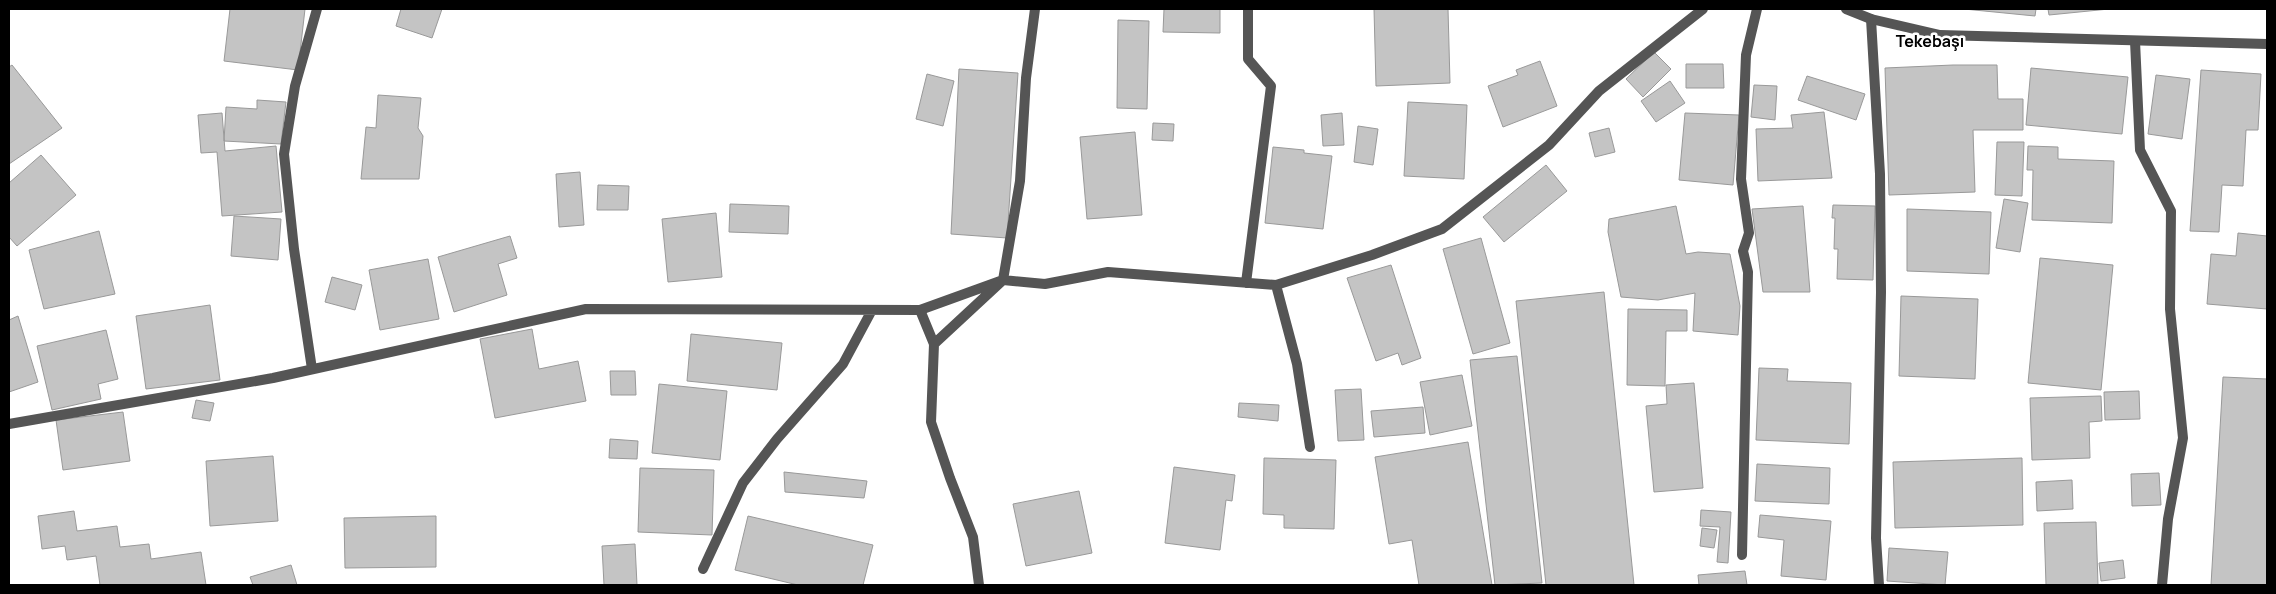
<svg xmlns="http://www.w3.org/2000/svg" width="2276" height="594" viewBox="0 0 2276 594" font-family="Manrope,sans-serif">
<rect width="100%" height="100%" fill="#fff"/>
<path fill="#c4c4c4" stroke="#999" d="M230 9H305L298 70 224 61Z
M401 9H442L432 38 396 26Z
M1164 9H1220V33L1163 32Z
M1374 9H1448L1450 83 1376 86Z
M1964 9H2036L2035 16Z
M2048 9H2109L2049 15Z
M1118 20 1149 21 1147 109 1117 108Z
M1654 52 1671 69 1643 97 1626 79Z
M1540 61 1557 106 1503 127 1488 86 1518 75 1516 70Z
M1686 64H1723L1724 88H1686Z
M12 65 62 128 9 164V67Z
M1953 65H1997L1998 99H2023V130H1973L1975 192 1889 195 1885 68Z
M2031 68 2128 77 2122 134 2026 125Z
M959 69 1018 73 1007 238 951 234Z
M2201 70 2261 74 2258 130H2246L2243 186 2222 185 2219 232 2190 231Z
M927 74 954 81 943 126 916 119Z
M2156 75 2190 79 2182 139 2148 134Z
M1807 76 1865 94 1856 120 1798 100Z
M1670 81 1685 103 1656 122 1641 101Z
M1754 85 1777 86 1775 120 1751 117Z
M378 95 421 98 418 128 423 136 419 179H361L366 127 376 128Z
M257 100 286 102 281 144 224 141 226 107 257 109Z
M1408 102 1467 105 1464 179 1404 176Z
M1824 112 1832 178 1758 181 1756 129 1793 128 1791 115Z
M222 113 225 151 276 146 282 212 222 216 217 152 201 153 198 115Z
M1342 113 1344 145 1323 146 1321 115Z
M1685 113 1739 115 1733 185 1679 180Z
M1153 123 1174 124 1173 141 1152 140Z
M1358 126 1378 129 1373 165 1354 162Z
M1609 128 1615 152 1595 157 1589 133Z
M1135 132 1142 215 1087 219 1080 137Z
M1997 142H2024L2022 196 1995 195Z
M2028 146 2058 147V159L2114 161 2112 223 2032 220 2033 170H2027Z
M1273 147 1304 150V153L1332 156 1323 229 1265 223Z
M41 155 76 195 17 246 9 237V183Z
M1546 165 1567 191 1504 242 1483 217Z
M580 172 584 225 559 227 556 174Z
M598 185 629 186 628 210H597Z
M2004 199 2028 203 2020 252 1996 248Z
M730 204 789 206 788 234 729 232Z
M1833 205 1875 206 1873 280 1837 279 1838 249H1834L1835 218H1832Z
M1676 206 1686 254 1698 252 1730 254 1740 306 1738 335 1693 331 1695 293 1658 300 1621 297 1608 232 1609 219Z
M1803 206 1810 292H1763L1752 209Z
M1907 209 1991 212 1989 274 1907 271Z
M716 213 722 277 668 282 662 219Z
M234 216 281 219 278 260 231 256Z
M99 231 115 294 44 309 29 250Z
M2238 233 2267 236V309L2207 304 2211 254 2236 256Z
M510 236 517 258 498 264 507 295 454 312 438 257Z
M1481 238 1510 343 1473 354 1443 249Z
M2040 258 2113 265 2101 390 2028 383Z
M428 259 439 319 380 330 369 270Z
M1391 265 1421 358 1402 365 1398 353 1376 361 1347 278Z
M332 277 362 285 355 310 325 302Z
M1604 292 1634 585H1546L1516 301Z
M1901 296 1978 299 1975 379 1899 376Z
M210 305 220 380 146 389 136 316Z
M1628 309 1687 310V331H1666L1665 386 1627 385Z
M18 316 38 382 9 392V320Z
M532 329 539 369 578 361 586 401 495 418 480 339Z
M106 330 118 379 98 384 101 399 52 410 37 346Z
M691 334 782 343 777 390 687 381Z
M1517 356 1542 583 1495 585 1470 360Z
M1759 368 1788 369 1787 381 1851 383 1849 444 1756 440Z
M610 371H635L636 395H611Z
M1462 375 1472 426 1430 435 1420 382Z
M2223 377 2267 379V585H2211Z
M1694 383 1703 488 1654 492 1646 406 1667 404 1666 385Z
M659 384 727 391 720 460 652 453Z
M1361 389 1364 440 1338 441 1335 390Z
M2139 391 2140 419 2105 420 2104 392Z
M2101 396 2102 421 2089 422 2090 458 2032 460 2030 398Z
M196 400 214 403 210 421 192 418Z
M1239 403 1279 405 1278 421 1238 417Z
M1423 407 1425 433 1374 437 1371 411Z
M123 412 130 461 63 470 56 420Z
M610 439 638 441 637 459 609 458Z
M1468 442 1492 585H1419L1412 540 1389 544 1375 457Z
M273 456 278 521 210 526 206 461Z
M1264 458 1336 460 1334 529 1284 528V515L1263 514Z
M2022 458 2023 525 1895 528 1893 462Z
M1757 464 1830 468 1829 504 1755 501Z
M1174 467 1235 475 1232 501 1226 500 1220 550 1165 543Z
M640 468 714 470 712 535 638 532Z
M784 472 867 481 864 498 785 492Z
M2159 473 2161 505 2132 506 2131 474Z
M2072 480 2073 509 2037 511 2036 482Z
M1079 491 1092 553 1026 566 1013 504Z
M1701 510 1731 512 1728 563 1717 562 1720 527 1700 526Z
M74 511 77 531 117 526 120 547 149 544 151 559 201 552 206 585H100L96 556 67 560 65 546 42 549 38 516Z
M1760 515 1831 521 1826 580 1781 576 1784 540 1758 537Z
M436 516V567L345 568 344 518Z
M748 516 873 545 863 585H798L735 570Z
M2096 522 2098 585H2125H2046L2044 523Z
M1702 528 1717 530 1714 548 1700 546Z
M635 544 637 585H604L602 546Z
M1889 548 1948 552 1945 585 1887 581Z
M2123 560 2125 578 2101 581 2099 563Z
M291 565 297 585H253L250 577Z
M1745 571 1747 585H1699L1698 575Z"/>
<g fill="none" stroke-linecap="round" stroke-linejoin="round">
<path stroke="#555" stroke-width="10" d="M1871 19 1880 174 1881 292 1876 538 1879 585
M2135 41 2140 150 2171 211 2170 309 2183 438 2168 519 2162 585
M1246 283 1271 86 1248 59V9
M1276 285 1297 364 1310 447
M920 310 934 344
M312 369 294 249 284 154 295 86 317 9
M9 424 273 378 586 309 920 310 1003 280 1020 181 1026 78 1035 9
M1742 555 1748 272 1743 251 1749 233 1741 179 1746 55 1757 9
M703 569 743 483 777 439 843 364 872 310
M979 585 973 537 950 478 931 422 934 344 1003 280 1045 284 1108 272 1276 285 1372 255 1442 229 1549 145 1599 91 1703 9"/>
<path stroke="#555" stroke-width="10" d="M1846 9 1871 19 1940 35 2267 44"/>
</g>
<g text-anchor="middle" stroke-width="5" stroke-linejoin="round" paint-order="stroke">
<g font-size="16" font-weight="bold" fill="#000" stroke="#fff">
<text x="1930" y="47">Tekebaşı</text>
</g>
</g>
<rect width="2276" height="594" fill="none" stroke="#000000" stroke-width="20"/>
</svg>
